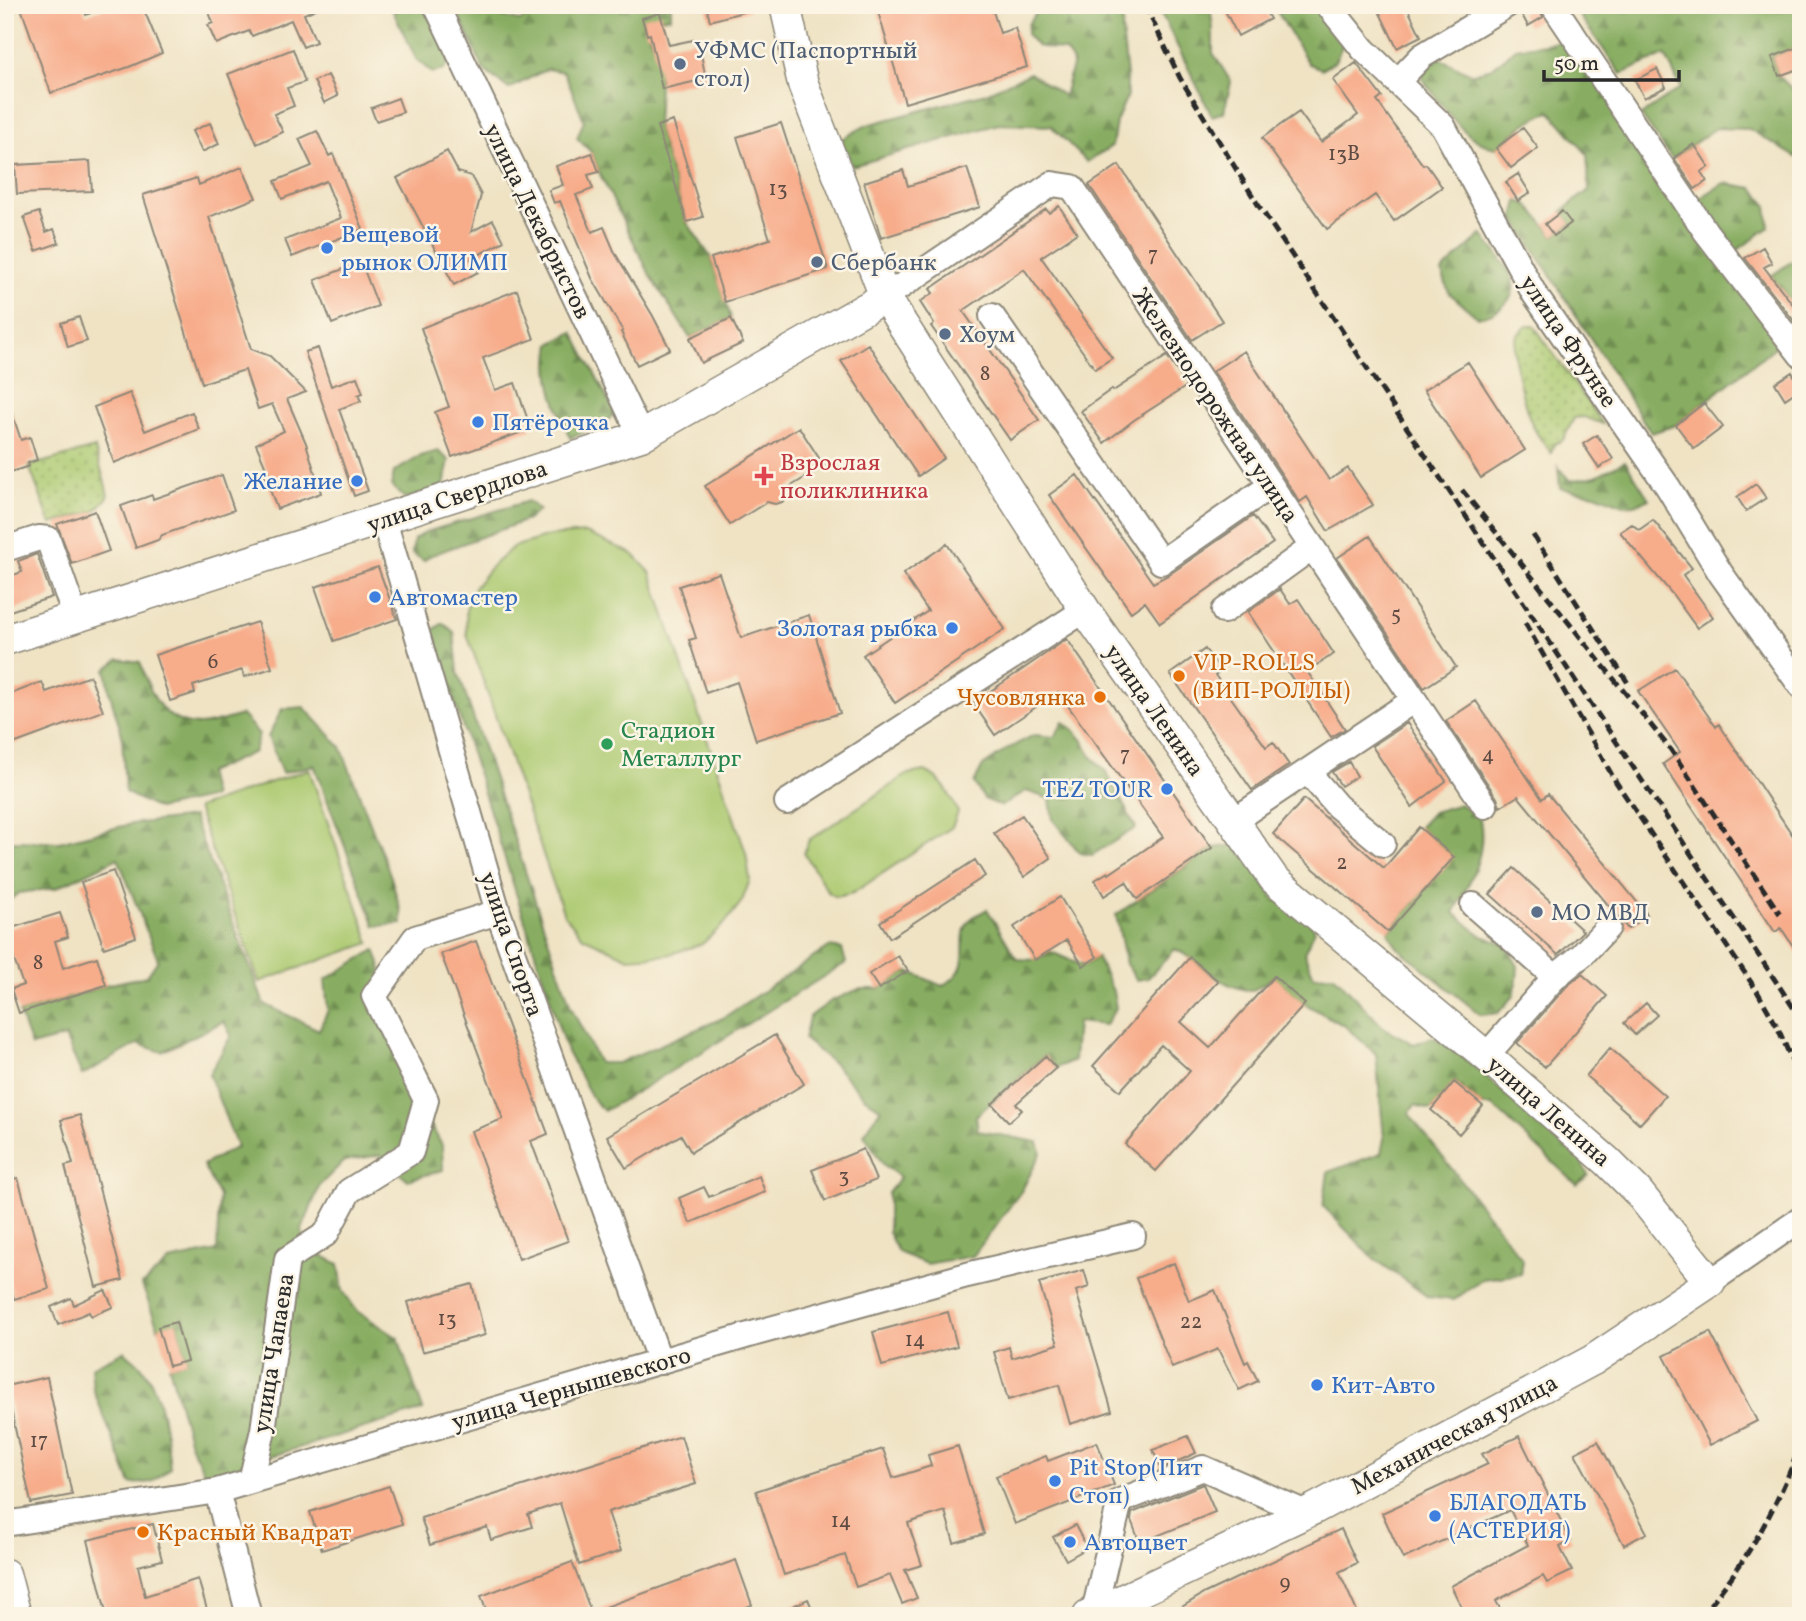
<svg xmlns="http://www.w3.org/2000/svg" width="1806" height="1621" viewBox="0 0 1806 1621" font-family="Vollkorn,serif">
<defs>
<pattern id="grass-dots" width="8" height="8" patternUnits="userSpaceOnUse" patternTransform="scale(1.75)"><rect width="8" height="8" fill="#abc970"/><path d="M2 2h.1M6 6h.1" fill="none" stroke="#8ba35c" stroke-width="1.8" stroke-linecap="round"/></pattern>
<pattern id="forest-firs" width="22" height="20" patternUnits="userSpaceOnUse" patternTransform="scale(1.75)"><rect width="22" height="20" fill="#88ad62"/><path d="M5 1l3.5 6h-7zM16 11l3.5 6h-7z" fill="#6f8d51"/></pattern>
</defs>
<rect width="100%" height="100%" fill="#fcf5e5"/>
<filter id="ink" filterUnits="userSpaceOnUse"><feTurbulence type="fractalNoise" baseFrequency=".0143" numOctaves="2"/><feDisplacementMap in="SourceGraphic" scale="14" xChannelSelector="R" yChannelSelector="G"/><feConvolveMatrix kernelMatrix="1 2 1 2 8 2 1 2 1" color-interpolation-filters="sRGB"/></filter>
<filter id="wash" filterUnits="userSpaceOnUse"><feTurbulence type="fractalNoise" baseFrequency=".00686" numOctaves="4" result="noise"/><feDisplacementMap in="SourceGraphic" scale="28" xChannelSelector="R" yChannelSelector="G"/><feGaussianBlur stdDeviation="1.57" result="paint"/><feColorMatrix in="noise" values="0 0 0 0 0 0 0 0 0 0 0 0 0 0 0 0 0 1.4 0 .05"/><feComposite in="paint" operator="in"/></filter>
<g filter="url(#wash)">
<rect width="100%" height="100%" fill="#efe3c4"/>
<path fill="url(#grass-dots)" stroke="#6b7a4e" stroke-width="2" d="M1527 326H1534L1603 424 1584 417 1574 418 1563 440 1554 444 1551 453C1546 445 1539 438 1535 430 1526 414 1510 356 1516 338 1518 333 1523 330 1527 326Z
M95 448C98 464 106 480 108 497L95 511 51 524 29 466Z"/>
<path fill="url(#forest-firs)" stroke="#5a6c46" stroke-width="2" d="M390 5H421L451 56 444 70 432 73 416 59Z
M454 5H486L495 15 520 21 535 10V5H671V17L642 19 660 62 657 126 687 222 711 258 731 318 690 338 650 275 599 172 592 153 577 138 584 120 564 72 547 69 509 89 484 70Z
M1042 5H1124L1122 30 1127 76V96L1116 122 1112 146 1087 162 1051 126 999 124 852 166 840 140 867 125 986 93 1030 73 1064 96 1073 62 1065 51 1037 46 1027 35 1028 24Z
M1157 5H1210L1213 29V53L1231 82 1224 112 1212 116Z
M1273 5H1320L1343 44 1335 61 1322 69 1309 64Z
M1572 5H1801V46L1772 57 1779 76 1801 98V160L1749 129 1716 128 1672 159 1641 115 1681 88 1665 55 1621 74Z
M1567 41 1780 343 1676 425 1651 433 1514 218 1518 201 1527 204 1554 236 1571 224 1562 211 1589 190 1587 154 1551 112C1530 116 1514 135 1496 148 1463 142 1442 103 1422 79L1425 65 1439 58 1471 74 1492 68 1516 48Z
M1724 183 1753 188 1767 205 1769 227 1735 252 1697 200Z
M1482 234C1491 247 1505 261 1511 276 1521 299 1496 315 1477 317L1449 293 1442 272C1454 258 1469 249 1482 234Z
M1801 255V315L1771 276Z
M573 332 615 413 605 423 570 438C557 408 544 378 551 344Z
M438 451 449 460 444 486 406 499 391 486 394 472 421 456Z
M1625 461 1649 499 1635 505H1624L1595 494 1560 488 1558 467 1570 481 1596 476Z
M528 501 539 510 527 520 429 556 424 561 412 553 414 539 426 532Z
M443 623 454 632 458 672 571 1007 599 1063H618L723 1018 829 947 842 949 846 963C765 1012 686 1064 604 1111L594 1101 567 1052 432 631Z
M119 659 140 662C150 692 161 724 199 725 212 725 229 718 242 715L259 734 254 752 207 773 213 797 158 809 125 792 122 735 110 694 106 669Z
M304 707 341 747 391 877 401 912 402 924 375 926 314 765 282 773 268 737 282 709Z
M1063 722 1073 729 1085 743 1091 756 1105 770 1136 828 1092 855 1080 853 1053 820 1050 799 1026 791 1001 806 984 799 974 783 983 766 1009 748 1034 735 1055 737Z
M1460 804 1480 820C1487 855 1469 883 1454 913L1482 936 1505 944 1518 966 1517 979 1514 995 1498 1013 1481 1015 1397 947 1388 932 1453 857 1419 827 1433 812Z
M193 817 264 1004 319 1030 328 1010 325 980 375 950 380 963 392 1034 401 1074 442 1145 443 1170 408 1180 380 1155 344 1161 320 1185 302 1230 305 1247 339 1264 343 1291 357 1311 398 1338 423 1410 206 1476 190 1444 169 1366 187 1360 176 1323 158 1328 142 1285 169 1261 217 1251 219 1196 203 1165 237 1147 209 1074 231 1036 224 1021 162 1052 138 1044 82 1075 65 1037 31 1046 19 1013 106 985 147 976 158 960 118 858 56 888 19 893 5 904V834L10 841 59 842 131 824Z
M1234 845 1254 867 1275 900 1300 906 1315 930 1304 953 1314 976 1334 975 1384 1028 1414 1044 1433 1037 1452 1047 1581 1161 1588 1175 1577 1185 1493 1106H1483L1455 1082 1431 1110 1415 1105 1409 1114 1523 1260 1521 1274 1483 1279 1454 1300 1428 1297 1372 1257 1323 1206 1328 1172 1381 1153 1384 1139 1376 1054 1345 1026 1305 1004 1274 977 1252 991C1215 986 1206 964 1175 949L1148 978 1137 980 1126 964 1116 915 1212 848Z
M987 909 1017 959 1035 960 1049 951 1083 966 1097 957 1113 991 1116 1008 1105 1025 1077 1022 1074 1060 1056 1068 1044 1056 976 1116 978 1131 1038 1142 1041 1153 1022 1190 973 1256 926 1264 898 1252 888 1232V1193L900 1177 883 1164 864 1134 881 1109 864 1097 834 1064 804 1039 809 1017 831 1001 859 989H879L908 971 942 986C980 967 951 938 972 918 976 915 983 912 987 909Z
M124 1351C129 1356 136 1361 141 1366 162 1391 167 1437 170 1468L152 1482 131 1484 93 1389 91 1367Z"/>
<path fill="#abc970" stroke="#6b7a4e" stroke-width="2" d="M586 533 633 554 650 572 746 853 750 880 742 901 725 923 702 944 667 955 629 958 583 937 564 915 467 634 466 610 473 589 491 567 513 547 549 536Z
M309 769 370 943 259 982 197 808Z
M925 771C943 779 950 795 958 812L952 827 853 893 836 897 828 892 804 853 809 840 908 774Z"/>
<g id="blocks">
<path fill="#f7ac8a" d="M20 5H83L86 15 110 5H142L162 53 129 67 51 93Z
M225 5H325L304 14 316 42 303 47 291 20 252 36 249 31 216 44 208 25 213 23 209 12Z
M706 5H749L750 10 710 21Z
M876 5H991L1000 33 1015 28 1027 67 905 103Z
M1222 5H1262L1270 19 1238 36Z
M1387 5H1406L1421 36 1397 48 1378 9Z
M1534 5H1538L1543 17 1528 26 1521 13Z
M660 13 669 45 698 39 706 79 662 89 650 34 647 35 642 18Z
M1801 46V68L1779 76 1772 57Z
M293 49 305 82 287 88 294 106 274 114 283 132 257 144 228 74Z
M1356 63 1382 97 1377 101 1423 165 1426 164 1442 187 1394 221 1375 195 1327 229 1262 138 1299 112 1321 142 1358 115 1333 80Z
M1657 69 1666 87 1644 98 1635 80Z
M328 75 338 96 324 103 314 81Z
M398 98 403 112 376 121 371 108Z
M673 121 703 217 687 222 657 126Z
M210 123 219 144 202 152 192 131Z
M781 123 828 269 725 302 711 258 770 239 737 137Z
M1523 128 1538 148 1511 168 1496 148Z
M317 131 329 156 333 154 363 229 292 257 285 240 341 218 326 181 282 199 275 181 312 166 299 139Z
M1694 144 1709 167 1701 172 1707 181 1695 189 1674 158Z
M447 151 458 172 471 176 481 195 471 232 493 220 504 241 471 259 478 272 454 285 397 178Z
M592 153 599 172 588 175 593 189 576 195 592 232 604 227 615 253 653 316 670 349 637 365 621 332 623 331 592 278 560 201 554 203 549 190 563 185 556 166Z
M90 161 92 191 17 194 15 165Z
M1119 165 1222 321 1192 340 1089 185Z
M242 167 256 198 209 217 251 349 270 356 306 392 287 399 306 443 321 493 277 509 264 473 268 472 256 444 284 431 272 404 258 409 245 370 202 383 143 195 197 178 199 185Z
M967 168 980 207 881 238 864 182 903 170 908 186Z
M1518 174 1530 193 1518 201 1506 182Z
M1059 206 1077 233 1041 257 1112 358 1095 369 1024 269 963 311 1039 420 1010 440 931 326 934 324 920 302 933 293 930 289 1046 209 1049 213Z
M1562 211 1571 223 1554 236 1545 224Z
M39 212 46 232 54 229 59 243 36 251 24 217Z
M1763 247 1772 263 1764 267 1801 315V330L1745 258Z
M361 262 378 306 332 324 315 280Z
M517 290 534 339 483 358 495 390 515 383 531 429 452 457 435 412 449 407 421 328Z
M79 317 87 341 68 347 61 323Z
M731 318 743 343 701 363 690 338Z
M868 344 944 458 918 476 841 361Z
M318 348 331 386 357 377 363 393 358 395 361 401 339 409 368 491 354 496 305 352Z
M1244 351 1329 480 1348 468 1373 505 1328 531 1307 497 1300 502 1213 371Z
M1167 356 1187 386 1134 420 1104 443 1081 411 1112 389 1113 391Z
M1468 362 1525 450 1481 478 1424 390Z
M1792 372 1801 388 1785 399 1775 383Z
M130 393 145 431 192 412 199 429 114 463 94 407Z
M8 401 21 440 30 437 37 460 28 463 29 466 5 474V402Z
M1704 403 1723 427 1694 449 1676 425Z
M799 427 824 466 788 488 787 497 782 502 775 504 767 502 730 525 705 486Z
M1597 435 1613 459 1599 468 1583 444Z
M222 475 234 510 162 535 158 540 136 548 121 506 152 495 153 499Z
M1077 475 1153 583 1170 574 1253 516 1273 543 1160 623 1145 602 1131 612 1049 495Z
M1756 484 1766 498 1746 511 1737 497Z
M95 511 109 551 72 564 57 524Z
M1653 520 1692 568 1683 575 1713 617 1697 628 1673 595 1620 532 1632 524 1639 530Z
M1370 536 1456 667 1424 688 1337 558Z
M947 544 1005 629 895 703 863 655 928 611 903 574Z
M37 554 52 597 10 611 5 598V578L22 572 18 561Z
M378 567 397 619 334 641 315 587Z
M719 573 741 638 809 615 840 713 756 740 737 682 706 693 689 640 696 638 679 586Z
M1280 589 1290 604 1298 599 1334 654 1307 671 1345 729 1331 737 1248 612Z
M257 622 272 668 244 677 242 670 193 686 195 693 170 701 155 655Z
M1067 639 1212 848 1137 899 1126 882 1104 896 1095 880 1108 872 1109 874 1163 837 1058 692 995 735 973 703Z
M1205 649 1221 670 1215 675 1266 747 1273 742 1289 765 1252 790 1170 674Z
M1675 668 1716 727 1719 724 1801 848V958L1781 928 1775 932 1663 764 1680 752 1638 691Z
M90 676 103 711 5 747V707L12 705 8 695 42 682 46 692Z
M1476 701 1542 799 1548 794 1647 914 1628 929 1518 796 1500 807 1497 798 1446 721Z
M1407 723 1446 781 1412 807 1372 746Z
M1349 762 1357 776 1341 786 1332 772Z
M1304 799 1384 868 1419 827 1454 857 1388 932 1273 834Z
M1022 815 1051 858 1024 877 994 833Z
M975 860 985 876 890 938 880 922Z
M1514 868 1583 931 1558 955 1490 894Z
M113 871 136 937 104 948 81 882Z
M1060 897 1097 957 1083 966 1067 940 1035 960 1014 927Z
M60 913 68 937 55 941 63 968 97 957 106 985 19 1013 11 989 23 985 13 957 5 959V930Z
M476 941 548 1134 531 1141 568 1241 519 1259 471 1131 503 1119 441 954Z
M898 956 908 971 879 989 869 974Z
M1190 957 1218 981 1181 1022 1210 1048 1274 976 1305 1004 1156 1171 1125 1144 1190 1071 1161 1045 1120 1091 1093 1066Z
M1582 974 1607 996 1545 1067 1517 1043 1566 987Z
M1646 1003 1657 1015 1635 1035 1624 1023Z
M775 1035 804 1084 691 1152 681 1135 626 1168 607 1136Z
M1610 1048 1665 1096 1640 1124 1586 1076Z
M1045 1056 1056 1068 1016 1104 1022 1110 1009 1122 992 1104Z
M1454 1082 1483 1106 1459 1134 1431 1110Z
M80 1115 123 1280 96 1287 65 1166 73 1164 61 1120Z
M863 1149 876 1180 825 1201 812 1170Z
M759 1176 765 1192 690 1223 679 1198 704 1187 709 1197Z
M18 1178 49 1289 14 1299 5 1268V1181Z
M1174 1263 1189 1301 1215 1290 1245 1363 1248 1361 1258 1381 1239 1390 1218 1349 1172 1368 1136 1278Z
M1084 1270 1089 1287 1076 1291 1112 1411 1070 1424 1059 1385 1008 1400 994 1352 1009 1347 1012 1358 1058 1344 1039 1283Z
M472 1284 485 1335 422 1352 408 1302Z
M105 1290 113 1307 91 1316 89 1312 58 1325 51 1307 71 1298 74 1305Z
M948 1312 957 1346 882 1366 873 1332Z
M176 1322 187 1361 169 1366 158 1327Z
M1710 1332 1757 1421 1710 1445 1664 1356Z
M47 1377 72 1495 31 1503 6 1386Z
M681 1436 696 1484 608 1512 621 1551 579 1565 560 1503 528 1514 532 1527 491 1540 487 1527 430 1545 421 1518Z
M1188 1436 1196 1453 1161 1469 1153 1450Z
M1519 1436 1571 1541 1560 1547 1572 1571 1547 1583 1543 1576 1496 1601 1504 1616H1466L1451 1586 1528 1545 1510 1510 1403 1559 1382 1513 1488 1464 1482 1454Z
M1598 1441 1647 1533 1624 1545 1575 1453Z
M1097 1442 1114 1485 1015 1524 996 1476 1046 1456 1048 1461Z
M958 1446 984 1534 954 1543 945 1511 908 1523 922 1565 905 1570 917 1598 902 1604 890 1575 856 1587 845 1555 784 1575 756 1491 883 1449 893 1478 931 1466 928 1455Z
M1203 1484 1215 1512 1140 1543 1131 1520 1132 1513Z
M389 1486 402 1524 322 1550 310 1512Z
M153 1524 162 1560 138 1566 145 1596 198 1579 209 1616H107L88 1540Z
M1075 1525 1087 1548 1066 1560 1053 1537Z
M1341 1529 1357 1563 1339 1572 1359 1616H1167L1205 1593Z
M736 1560 752 1605 722 1616H587L586 1614Z
M572 1562 590 1609 573 1616H488L481 1596Z
M808 1599 815 1616H771Z"/>
</g>
</g>
<g filter="url(#ink)">
<use href="#blocks" fill-opacity="0" stroke="#8d8778" stroke-width="2"/>
<g fill="none" stroke-linecap="round" stroke-linejoin="round">
<defs>
<path id="minor" d="M436 5 641 436
M1328 5 1363 49 1443 126 1535 295 1668 487 1721 574 1801 686
M1553 5 1706 232 1801 355
M1398 81 1422 56 1507 5
M885 297 1052 184 1072 187 1485 806
M992 316 1161 562 1270 486
M384 520 498 912 660 1362
M5 549 39 538 48 539 76 619
M1224 611 1311 548
M1308 772 1337 806 1383 844
M787 802 1085 610
M1233 821 1414 700
M1473 905 1555 977
M1486 1056 1555 977 1582 955 1608 927
M1710 1282 1801 1219
M251 1481 263 1430 287 1259 326 1234 349 1191 411 1152 426 1100 374 996 415 938 498 912
M217 1491 249 1616
M5 1524 217 1491 756 1333 967 1275 1133 1236
M1094 1612 1120 1501 1203 1468 1306 1513"/>
<path id="major" d="M785 5 803 84 885 297 1085 610 1274 879 1486 1056 1607 1161 1638 1192 1710 1282 1593 1360 1314 1509 1088 1616
M5 640 641 436 885 297
M5 1574 16 1616"/>
</defs>
<use href="#minor" stroke="#8d8778" stroke-width="28"/>
<use href="#major" stroke="#8d8778" stroke-width="33"/>
<use href="#minor" stroke="#fff" stroke-width="24"/>
<use href="#major" stroke="#fff" stroke-width="30"/>
<path stroke="#2b2b2b" stroke-width="5" stroke-dasharray="10 5" stroke-linecap="butt" d="M1145 5 1180 78 1257 203 1801 1019
M1462 490 1671 750 1780 914
M1533 535 1628 683
M1525 623 1616 782 1757 991 1777 1026 1801 1081
M1700 1616C1745 1566 1778 1506 1801 1443"/>
</g>
</g>
<g fill="#5c6f8a" stroke="#fcf5e5" stroke-width="2.5">
<circle cx="680" cy="64" r="7"/>
<circle cx="817" cy="262" r="7"/>
<circle cx="945" cy="334" r="7"/>
<circle cx="1537" cy="912" r="7"/>
</g>
<g fill="#3f7fe0" stroke="#fcf5e5" stroke-width="2.5">
<circle cx="327" cy="248" r="7"/>
<circle cx="478" cy="422" r="7"/>
<circle cx="357" cy="481" r="7"/>
<circle cx="375" cy="597" r="7"/>
<circle cx="952" cy="628" r="7"/>
<circle cx="1167" cy="789" r="7"/>
<circle cx="1317" cy="1385" r="7"/>
<circle cx="1055" cy="1481" r="7"/>
<circle cx="1435" cy="1516" r="7"/>
<circle cx="1070" cy="1542" r="7"/>
</g>
<path fill="#e0444e" stroke="#fcf5e5" stroke-width="2.5" d="M760.5 465.5h7v7h7v7h-7v7h-7v-7h-7v-7h7z"/>
<g fill="#e8710a" stroke="#fcf5e5" stroke-width="2.5">
<circle cx="1179" cy="676" r="7"/>
<circle cx="1100" cy="697" r="7"/>
<circle cx="143" cy="1532" r="7"/>
</g>
<circle fill="#2e9e5b" stroke="#fcf5e5" stroke-width="2.5" cx="607" cy="744" r="7"/>
<g text-anchor="middle" stroke-width="5" stroke-linejoin="round" paint-order="stroke">
<g font-size="21" fill="#5e4b43">
<text x="1344" y="160">13В</text>
<text x="778" y="195">13</text>
<text x="1153" y="261">7</text>
<text x="985" y="380">8</text>
<text x="1396" y="620">5</text>
<text x="213" y="668">6</text>
<text x="1125" y="761">7</text>
<text x="1488" y="761">4</text>
<text x="1342" y="869">2</text>
<text x="38" y="969">8</text>
<text x="844" y="1182">3</text>
<text x="447" y="1325">13</text>
<text x="1191" y="1328">22</text>
<text x="915" y="1346">14</text>
<text x="39" y="1447">17</text>
<text x="841" y="1527">14</text>
<text x="1285" y="1589">9</text>
</g>
<g font-size="24" fill="#4e5e75" stroke="#fcf5e5" text-anchor="start">
<text x="694" y="58">УФМС (Паспортный<tspan x="694" dy="28">стол)</tspan></text>
<text x="831" y="270">Сбербанк</text>
<text x="959" y="342">Хоум</text>
<text x="1551" y="920">МО МВД</text>
</g>
<g font-size="24" fill="#2b2b2b" stroke="#fcf5e5">
<text transform="translate(538 221) rotate(64)" y="8">улица Декабристов</text>
<text transform="translate(1569 341) rotate(56)" y="8">улица Фрунзе</text>
<text transform="translate(1216 405) rotate(56)" y="8">Железнодорожная улица</text>
<text transform="translate(457 496) rotate(-18)" y="8">улица Свердлова</text>
<text transform="translate(1155 710) rotate(55)" y="8">улица Ленина</text>
<text transform="translate(512 944) rotate(71)" y="8">улица Спорта</text>
<text transform="translate(1549 1111) rotate(41)" y="8">улица Ленина</text>
<text transform="translate(273 1353) rotate(-81)" y="8">улица Чапаева</text>
<text transform="translate(571 1388) rotate(-16)" y="8">улица Чернышевского</text>
<text transform="translate(1454 1434) rotate(-28)" y="8">Механическая улица</text>
</g>
<g font-size="24" fill="#366cbe" stroke="#fcf5e5" text-anchor="start">
<text x="341" y="242">Вещевой<tspan x="341" dy="28">рынок ОЛИМП</tspan></text>
<text x="492" y="430">Пятёрочка</text>
<text x="343" y="489" text-anchor="end">Желание</text>
<text x="389" y="605">Автомастер</text>
<text x="938" y="636" text-anchor="end">Золотая рыбка</text>
<text x="1153" y="797" text-anchor="end">TEZ TOUR</text>
<text x="1331" y="1393">Кит-Авто</text>
<text x="1069" y="1475">Pit Stop(Пит<tspan x="1069" dy="28">Стоп)</tspan></text>
<text x="1449" y="1510">БЛАГОДАТЬ<tspan x="1449" dy="28">(АСТЕРИЯ)</tspan></text>
<text x="1084" y="1550">Автоцвет</text>
</g>
<g font-size="24" fill="#be3a42" stroke="#fcf5e5" text-anchor="start">
<text x="780" y="470">Взрослая<tspan x="780" dy="28">поликлиника</tspan></text>
</g>
<g font-size="24" fill="#c56008" stroke="#fcf5e5" text-anchor="start">
<text x="1193" y="670">VIP-ROLLS<tspan x="1193" dy="28">(ВИП-РОЛЛЫ)</tspan></text>
<text x="1086" y="705" text-anchor="end">Чусовлянка</text>
<text x="157" y="1540">Красный Квадрат</text>
</g>
<g font-size="24" fill="#27864d" stroke="#fcf5e5" text-anchor="start">
<text x="621" y="738">Стадион<tspan x="621" dy="28">Металлург</tspan></text>
</g>
</g>
<rect width="1806" height="1621" fill="none" stroke="#fcf5e5" stroke-width="28"/>
<path d="M1544 70v10h135v-10" fill="none" stroke="#2b2b2b" stroke-width="3.5"/>
<text x="1554" y="70" font-size="21" fill="#2b2b2b" stroke="#fcf5e5" stroke-width="5" paint-order="stroke">50 m</text>
</svg>
